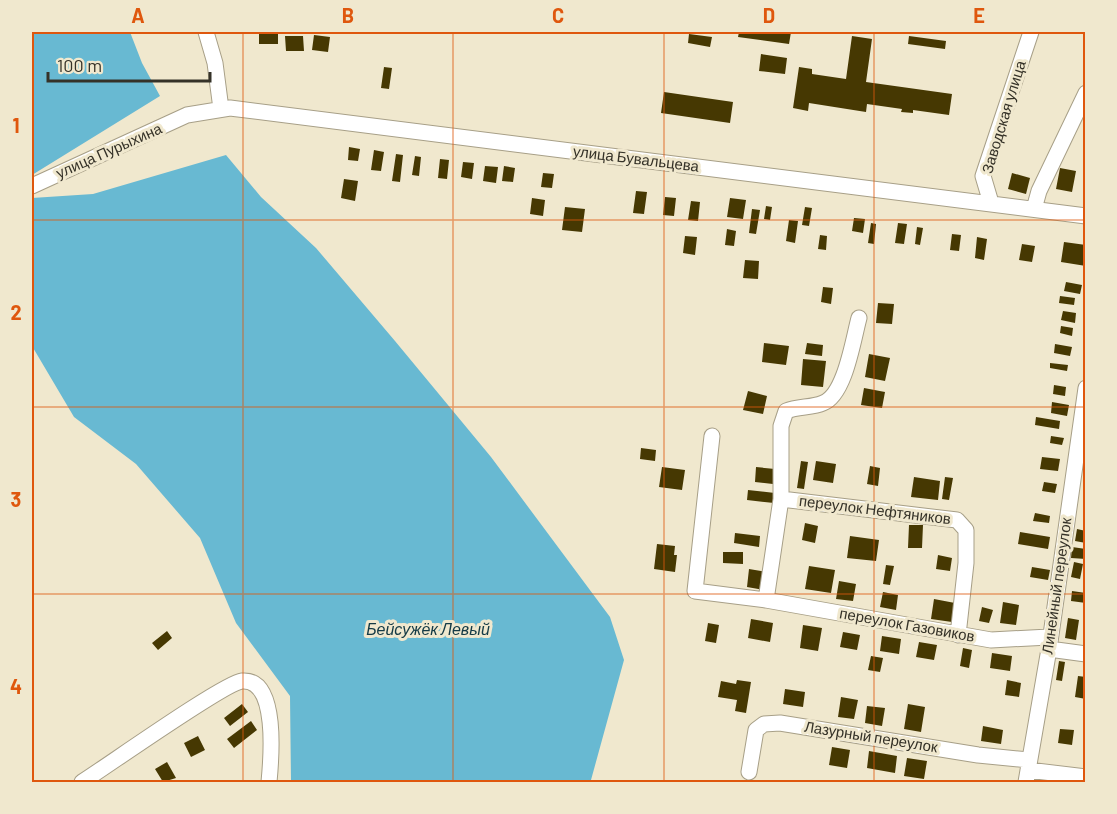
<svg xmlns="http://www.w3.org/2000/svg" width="1117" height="814" viewBox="0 0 1117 814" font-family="Barlow,sans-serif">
<rect width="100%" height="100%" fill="#f0e8ce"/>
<path fill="#68b9d2" d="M32 32H130L142 63 160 96 32 175Z
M226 155 261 197 316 248 395 341 491 457 610 617 624 660 591 780 575 782H291L290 696 236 623 200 538 136 464 74 417 32 346V198L93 194Z"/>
<path fill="#463802" d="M259 32H278V44H259Z
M739 32H791L789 44 738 37Z
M689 34 712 37 710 47 688 43Z
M314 35 330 37 328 52 312 50Z
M285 36H303L304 51H286Z
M852 36 872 39 866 82 952 94 949 115 913 110V113L901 112 902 109 867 104 866 112 809 103 808 111 793 108 799 67 812 69V74L846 79Z
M909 36 946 41 945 49 908 44Z
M761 54 787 58 785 74 759 71Z
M384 67 392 68 389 89 381 88Z
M664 92 733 102 730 123 661 113Z
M349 147 360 149 358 161 348 160Z
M374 150 384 152 381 171 371 170Z
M396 154 403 155 400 182 392 181Z
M415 156 421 157 419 176 412 175Z
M440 159 449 160 447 179 438 178Z
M463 162 474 163 472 179 461 177Z
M485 166 498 167 496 183 483 181Z
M504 166 515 168 513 182 502 181Z
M1060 168 1076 171 1072 192 1056 189Z
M543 173 554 174 552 188 541 187Z
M1012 173 1030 178 1026 194 1008 189Z
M344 179 358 181 355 201 341 198Z
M636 191 647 192 644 214 633 213Z
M665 197 676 198 674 216 663 215Z
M532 198 545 200 543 216 530 214Z
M730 198 746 200 743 219 727 217Z
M691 201 700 202 698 221 688 220Z
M766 206 772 207 770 220 764 219Z
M565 207 585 209 582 232 562 230Z
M805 207 812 208 809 226 802 225Z
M752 209 760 210 756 234 749 233Z
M854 218 865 219 863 233 852 231Z
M789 220 798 221 795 243 786 241Z
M871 223 876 224 874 244 868 243Z
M898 223 907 224 904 244 895 243Z
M917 227 923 228 920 245 915 244Z
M727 229 736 231 734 246 725 245Z
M952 234 961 235 959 251 950 250Z
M820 235 827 236 826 250 818 249Z
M685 236 697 237 695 255 683 253Z
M977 237 987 239 984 260 975 258Z
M1064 242 1086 245V266L1061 262Z
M1022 244 1035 246 1032 262 1019 260Z
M745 260 759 261 758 279 743 278Z
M1066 282 1082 285 1080 294 1064 291Z
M823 287 833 288 831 304 821 302Z
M1060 296 1075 298 1074 305 1059 303Z
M878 303 894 304 892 324 876 323Z
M1063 311 1076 313 1075 323 1061 320Z
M1061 326 1073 328 1072 336 1060 333Z
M764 343 789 346 786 365 762 362Z
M807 343 823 345 822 356 805 354Z
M1055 344 1072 347 1070 356 1054 353Z
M869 354 890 358 885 381 865 377Z
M803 359 826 361 823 387 801 385Z
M1050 363 1068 365 1067 371 1050 368Z
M1054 385 1066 387 1065 396 1053 394Z
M864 388 885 392 882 408 861 405Z
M748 391 767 396 763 414 743 410Z
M1052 402 1069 405 1067 416 1051 413Z
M1036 417 1060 421 1059 429 1035 425Z
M1051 436 1064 438 1062 445 1050 443Z
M641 448 656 450 655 461 640 459Z
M1042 457 1060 459 1058 471 1040 469Z
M801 461 808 462 804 489 797 488Z
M816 461 836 464 833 483 813 480Z
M870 466 880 468 878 486 867 484Z
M662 467 685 470 682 490 659 487Z
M756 467 775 469 773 484 755 482Z
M914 477 940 481 938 500 911 497Z
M945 477 953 478 949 500 942 499Z
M1044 482 1057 484 1055 493 1042 491Z
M748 490 775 493 774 503 747 500Z
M1035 513 1050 516 1049 523 1033 521Z
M805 523 818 526 815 543 802 540Z
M909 525H923L922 548H908Z
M1077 529 1086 531V543L1075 541Z
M1020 532 1050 537 1048 549 1018 544Z
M735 533 760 536 759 547 734 543Z
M850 536 879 540 876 561 847 558Z
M657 544 675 546 674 555H677L675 572 654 569Z
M1072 547 1086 549V559L1071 558Z
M723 552H743V564L723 563Z
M938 555 952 558 950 571 936 569Z
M1074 562 1083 564 1080 579 1071 577Z
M886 565 894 566 890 585 883 584Z
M809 566 835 570 831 593 805 589Z
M1032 567 1050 570 1048 580 1030 577Z
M749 569 767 572 764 590 747 587Z
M839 581 856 584 853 601 836 599Z
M1072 591 1086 593V603L1071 601Z
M883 592 898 595 896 610 880 607Z
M934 599 955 603 952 622 931 619Z
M1003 602 1019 605 1016 625 1000 623Z
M982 607 993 610 989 623 979 621Z
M1068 618 1079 620 1076 640 1065 638Z
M751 619 773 623 770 642 748 638Z
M708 623 719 625 716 643 705 641Z
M803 625 822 628 818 651 800 648Z
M167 631 172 638 158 650 152 643Z
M843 632 860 635 857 650 840 647Z
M882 636 901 639 899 654 880 651Z
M919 642 937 645 934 660 916 657Z
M963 648 972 650 969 668 960 666Z
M992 653 1012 656 1010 671 990 668Z
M871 656 883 658 880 672 868 670Z
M1059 661 1065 662 1062 681 1056 680Z
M1078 676 1086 677V699L1075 697Z
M737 680 751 682 746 713 735 711 737 700 718 697 721 681 736 684Z
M1007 680 1021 683 1019 697 1005 695Z
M785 689 805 692 803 707 783 704Z
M841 697 858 700 854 719 838 717Z
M242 704 248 712 230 726 224 718Z
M908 704 925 707 921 732 904 729Z
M867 706 885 708 882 726 865 723Z
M251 721 257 730 234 748 227 739Z
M983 726 1003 730 1001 744 981 741Z
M1060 729 1074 730 1072 745 1058 743Z
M198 736 205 750 191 757 184 743Z
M832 747 850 750 847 768 829 765Z
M869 751 897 756 895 773 867 768Z
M907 758 927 761 924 779 904 776Z
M167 762 176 778 163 782 155 769Z"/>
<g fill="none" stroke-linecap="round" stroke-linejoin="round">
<defs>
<path id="minor" d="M206 32 215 63 221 109
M32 186 187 115 230 108 1086 216
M991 203 983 176 1031 32
M1034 209 1039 191 1086 93
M712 436 695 591 766 600 991 640 1049 637
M781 499 957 520 966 530V563L958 635
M766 600 781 499V426L786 411C798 406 812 408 823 403 845 395 853 340 859 318
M1049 649 1086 654
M1028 770 1086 777
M749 772 756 730 764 724 780 723 978 755 1029 760
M82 782C106 767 224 683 242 681 279 678 271 761 269 782
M1026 782 1049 649 1086 388"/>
</defs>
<use href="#minor" stroke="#a79f87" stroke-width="17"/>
<use href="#minor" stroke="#fff" stroke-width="15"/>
</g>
<path fill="none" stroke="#df570d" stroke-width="1.5" stroke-opacity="0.55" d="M243 32V782M453 32V782M664 32V782M874 32V782M32 220H1086M32 407H1086M32 594H1086"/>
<g text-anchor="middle" stroke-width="6" stroke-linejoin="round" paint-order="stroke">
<g font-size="15" fill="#353228" stroke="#f0e8ce">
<text transform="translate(1004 117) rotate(-73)" y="5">Заводская улица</text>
<text transform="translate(109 151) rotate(-24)" y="5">улица Пурыхина</text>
<text transform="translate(636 159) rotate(7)" y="5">улица Бувальцева</text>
<text transform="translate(875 510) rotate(7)" y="5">переулок Нефтяников</text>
<text transform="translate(1057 586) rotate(-82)" y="5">Линейный переулок</text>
<text transform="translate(907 625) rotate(10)" y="5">переулок Газовиков</text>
<text transform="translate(871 737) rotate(9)" y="5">Лазурный переулок</text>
</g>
<g font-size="16" font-style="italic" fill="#143a45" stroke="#f0e8ce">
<text x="428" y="635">Бейсужёк Левый</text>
</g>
</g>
<rect width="1117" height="814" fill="none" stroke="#f0e8ce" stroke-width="66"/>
<path d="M48 72v9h162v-9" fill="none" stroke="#353228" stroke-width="3"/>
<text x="57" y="72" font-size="18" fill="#353228" stroke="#f0e8ce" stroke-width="4.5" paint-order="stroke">100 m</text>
<rect x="33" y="33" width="1051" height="748" fill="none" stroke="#df570d" stroke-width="2"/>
<g font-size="20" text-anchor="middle" font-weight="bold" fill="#df570d">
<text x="138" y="23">A</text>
<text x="348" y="23">B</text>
<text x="558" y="23">C</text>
<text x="769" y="23">D</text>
<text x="979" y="23">E</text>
<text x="16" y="133">1</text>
<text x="16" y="320">2</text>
<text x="16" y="507">3</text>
<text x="16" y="694">4</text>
</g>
</svg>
